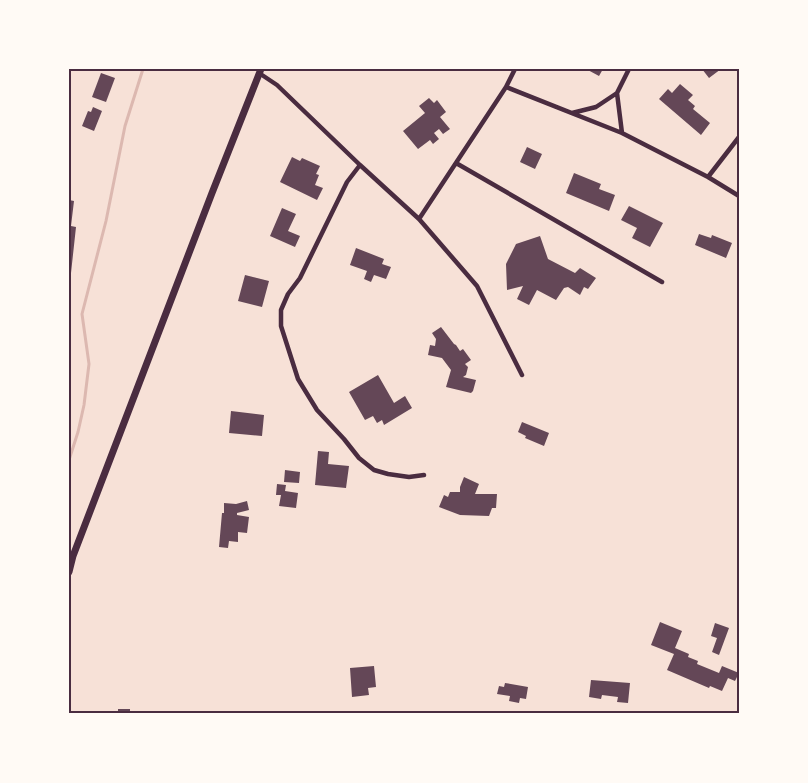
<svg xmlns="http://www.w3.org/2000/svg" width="808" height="783" viewBox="0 0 808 783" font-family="Karla,sans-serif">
<rect width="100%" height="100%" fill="#f7e1d7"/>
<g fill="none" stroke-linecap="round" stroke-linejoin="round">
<path stroke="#dcb8b0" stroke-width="3" d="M69 460 78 432 84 405 89 364 82 314 106 221 125 126 143 69"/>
</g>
<path fill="#644757" d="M586 69H603L599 76Z
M702 69H721L709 78Z
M101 73 115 78 106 102 92 97Z
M680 84 693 95 688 100 695 106 693 109 710 123 701 135 659 99 668 89 672 93Z
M429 98 434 103 437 100 446 112 440 117 450 129 443 134 439 129 434 133 439 139 433 144 430 140 418 149 403 131 425 113 419 106Z
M93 107 102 111 94 131 82 126 88 111 91 112Z
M527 147 542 154 535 169 520 162Z
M292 157 300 161 302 158 320 166 316 174 319 175 315 185 323 188 317 200 280 182Z
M574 173 601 184 599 189 615 195 609 211 566 193Z
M69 200 74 201 71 226 76 227 71 273H69Z
M629 206 663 223 650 247 632 238 637 228 621 220Z
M282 208 296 214 288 231 300 236 295 247 270 236Z
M699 234 711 238 712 235 732 243 726 258 695 245Z
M540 236 548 259 575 273 580 268 596 278 588 289 584 287 580 295 568 287 564 288 556 300 537 290 529 305 517 299 523 286 507 290 506 264 516 244Z
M356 248 384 259 382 264 391 267 386 279 374 275 371 282 364 279 367 271 350 265Z
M245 275 269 281 262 307 238 301Z
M441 327 454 344 456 345 460 351 463 349 471 360 465 364 468 367 466 375 463 377 476 380 473 391 471 393 446 387 451 370 442 358 428 355 430 345 435 346 436 339 432 333Z
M378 375 394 403 405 396 412 408 384 425 382 420 377 423 373 416 365 420 349 392Z
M231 411 264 415 262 436 229 433Z
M522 422 549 433 544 446 525 438 526 436 518 432Z
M318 451 329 452 328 464 349 466 346 488 315 485Z
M285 470 300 472 299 483 284 482Z
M464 477 479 484 475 494H497L496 508H492L489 516 460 515 439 507 444 495 448 497 450 492H460V487Z
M277 484 286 485 285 491 298 493 296 508 279 506 281 495H276Z
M247 501 249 510 237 513V515L249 517 247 533 238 532V542L229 541 228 548 219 547 222 513H224V503L236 504Z
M660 622 682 631 675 648 689 654 688 657 698 661 697 664 719 673 722 666 739 673 735 681 728 678 722 691 710 686 709 688 667 670 674 654 651 645Z
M715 623 729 628 719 655 712 652 717 638 711 636Z
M374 666 376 687 368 688 369 695 352 697 350 668Z
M591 680 630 683 628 703 617 702 618 697 602 695 601 699 589 697Z
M505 683 528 687 526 699 520 698 519 703 509 701 510 696 497 694 499 686 504 687Z
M118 709H130V714H118Z"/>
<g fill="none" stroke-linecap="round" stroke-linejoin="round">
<path stroke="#4a2c40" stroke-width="4.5" d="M259 73 277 85 360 165 419 219 477 286 522 375
M506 87 515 69
M572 113 596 107 617 93
M622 133 617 93 629 69
M456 163 662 282
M360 165 347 182 300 278 288 294 281 310V326L298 379 317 410 344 439 359 458 374 470 388 474 409 477 424 475
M708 177 739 137
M419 219 506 87 622 133 708 177 739 196"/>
<path stroke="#4a2c40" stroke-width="7" d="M69 572 73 556 212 193 261 69"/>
</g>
<rect width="808" height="783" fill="none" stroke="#fffaf5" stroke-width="141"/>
<rect x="70" y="70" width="668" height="642" fill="none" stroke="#4a2c40" stroke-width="2"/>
</svg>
